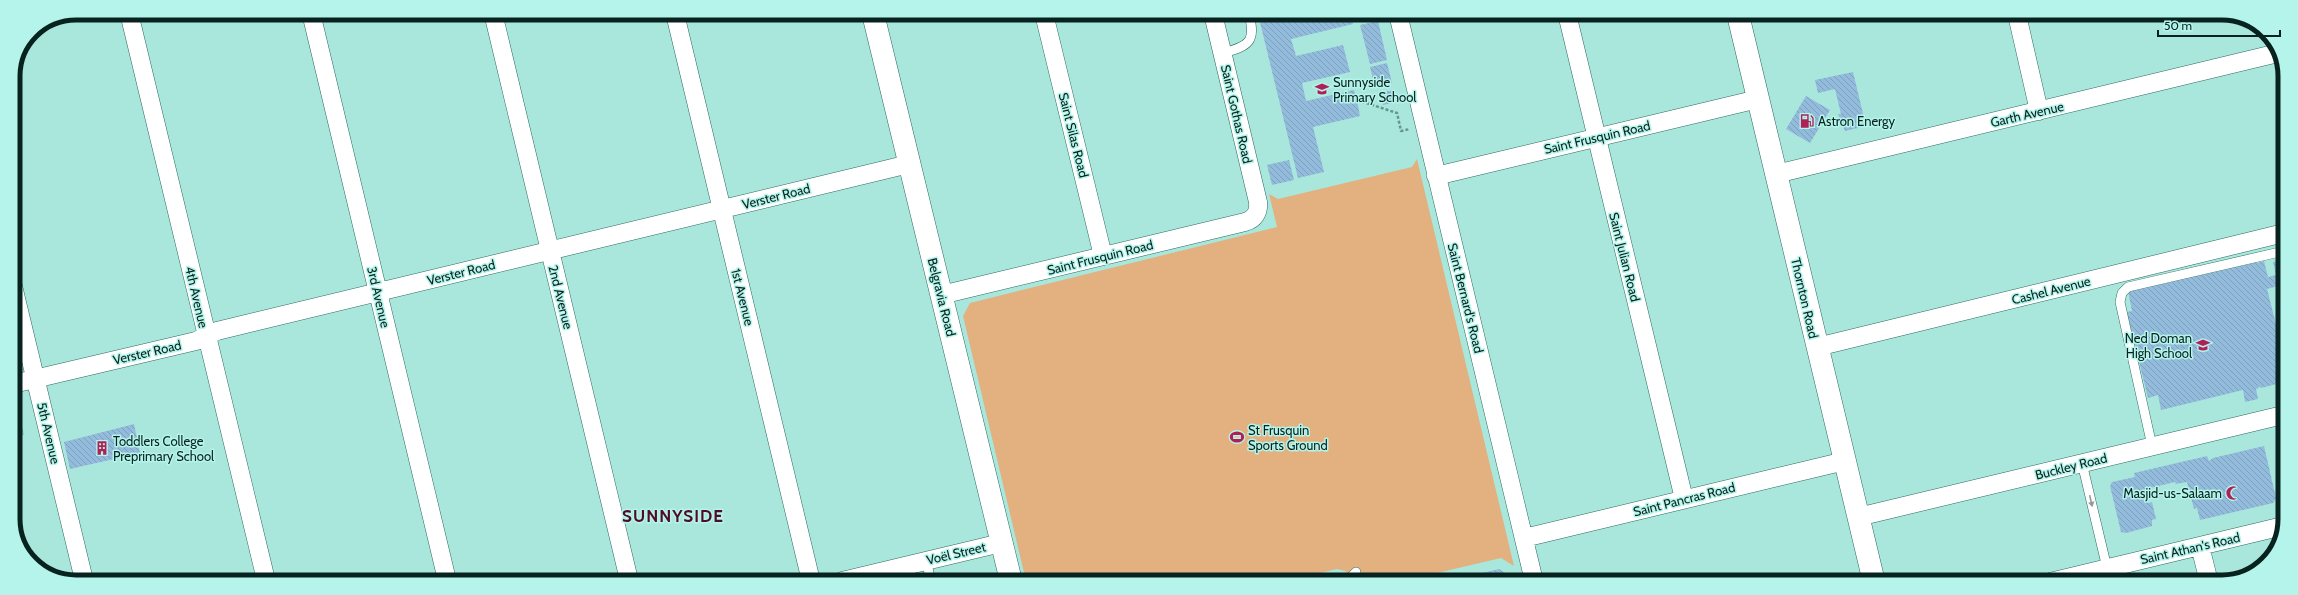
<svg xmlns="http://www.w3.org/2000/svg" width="2298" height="595" viewBox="0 0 2298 595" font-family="Cabin,sans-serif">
<defs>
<pattern id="building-back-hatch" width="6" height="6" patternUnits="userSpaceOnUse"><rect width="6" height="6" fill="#93bbdc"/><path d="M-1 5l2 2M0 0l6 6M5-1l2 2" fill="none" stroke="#7da0bc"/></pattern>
</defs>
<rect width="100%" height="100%" fill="#a9e7dd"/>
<path fill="#e3b07f" d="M1417 159 1514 566 1501 558 1403 581H1358L1345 571 1337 569 1286 581H1026L963 316 970 303 1277 227 1269 194 1278 199 1412 167Z"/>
<path fill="url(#building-back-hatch)" d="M1258 14H1351L1353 24 1291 39 1296 56 1343 45 1350 72 1302 83 1306 101 1354 90 1357 100 1360 116 1313 127 1324 172 1298 178Z
M1358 14H1375L1376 16 1359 21Z
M1378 21 1387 60 1370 64 1360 25Z
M1387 63 1392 83 1375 87 1370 67Z
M1853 72 1866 126 1845 131 1838 114H1841L1835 89 1818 93 1815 80Z
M1394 90 1397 102 1383 105 1380 93Z
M1806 96 1830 110 1810 143 1786 129Z
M1289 160 1294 180 1272 185 1267 165Z
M2284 259V306L2278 286 2267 289 2284 356V382L2261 388 2258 386 2259 388 2256 389 2258 399 2245 402 2243 390 2161 410 2158 395 2148 398 2127 312 2132 311 2128 291 2256 260 2257 263 2264 261 2268 277 2276 275 2273 262Z
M18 409 24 435 13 437V410Z
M134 424 140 453 70 469 64 442Z
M2264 446 2276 498 2273 503 2200 520 2197 508 2194 509 2187 482 2176 484 2175 482 2146 489 2148 497 2143 499 2148 503 2152 502 2156 519 2152 520V526L2126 533 2121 532 2110 486 2112 482 2135 477 2134 473 2207 456 2209 461 2213 458Z
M1499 569 1505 573 1508 581H1449Z"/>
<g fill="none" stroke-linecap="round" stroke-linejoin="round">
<defs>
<path id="service" d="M1223 53C1249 46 1256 42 1249 14
M2152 446 2120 302 2122 293 2128 287 2284 251
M2082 463 2107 568
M926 560 931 581
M1347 581 1356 572"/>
<path id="minor" d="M129 13 266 580
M311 13 447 580
M493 13 629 580
M675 14 811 581
M1044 14 1103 256
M1398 14 1534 581
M1567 14 1684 499
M2017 15 2039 111
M1776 174 2278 53
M1436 176 1758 99
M13 286 84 580
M941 295 1245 222C1255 219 1259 212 1258 202L1213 14
M1817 347 2284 233
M13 384 196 341 217 331 909 164
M1858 517 2283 415
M1524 538 1845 461
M2200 546 2209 582
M842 581 1001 543
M2050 582 2283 526"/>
<path id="tertiary" d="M873 14 1011 581
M1738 15 1874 582"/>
</defs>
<use href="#service" stroke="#2d6a62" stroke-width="10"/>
<use href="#minor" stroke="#2d6a62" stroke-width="19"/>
<use href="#tertiary" stroke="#2d6a62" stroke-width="23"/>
<path stroke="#67968f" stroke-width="2.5" stroke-dasharray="3 2" stroke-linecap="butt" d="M1357 100 1397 113 1401 131 1410 129"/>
<use href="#service" stroke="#fff" stroke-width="9"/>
<use href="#minor" stroke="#fff" stroke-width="18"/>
<use href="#tertiary" stroke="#fff" stroke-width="22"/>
</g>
<defs><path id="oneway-solid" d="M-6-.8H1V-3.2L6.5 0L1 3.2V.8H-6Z"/></defs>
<use fill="#909c9a" href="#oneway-solid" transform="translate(2091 501) rotate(77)"/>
<defs>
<symbol id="school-bare" viewBox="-9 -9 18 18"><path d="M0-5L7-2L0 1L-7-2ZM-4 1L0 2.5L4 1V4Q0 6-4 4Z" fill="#af2057" stroke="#b5f4ea" stroke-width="2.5" paint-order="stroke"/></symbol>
<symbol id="fuel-bare" viewBox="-9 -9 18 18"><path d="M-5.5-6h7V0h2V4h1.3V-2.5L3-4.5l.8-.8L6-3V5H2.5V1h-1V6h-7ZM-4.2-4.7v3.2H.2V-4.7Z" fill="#af2057" stroke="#b5f4ea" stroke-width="2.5" paint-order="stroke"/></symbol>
<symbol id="stadium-bare" viewBox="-9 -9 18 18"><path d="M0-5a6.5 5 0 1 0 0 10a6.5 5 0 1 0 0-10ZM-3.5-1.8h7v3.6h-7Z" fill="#af2057" stroke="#b5f4ea" stroke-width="2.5" paint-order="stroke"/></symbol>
<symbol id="building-bare" viewBox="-9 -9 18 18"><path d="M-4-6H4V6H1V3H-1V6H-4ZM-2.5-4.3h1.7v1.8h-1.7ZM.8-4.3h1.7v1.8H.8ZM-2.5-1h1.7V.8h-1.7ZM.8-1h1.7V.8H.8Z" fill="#af2057" stroke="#b5f4ea" stroke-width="2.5" paint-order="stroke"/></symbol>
<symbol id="mosque-bare" viewBox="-9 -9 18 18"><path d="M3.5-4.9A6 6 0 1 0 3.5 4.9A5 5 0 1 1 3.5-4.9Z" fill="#af2057" stroke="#b5f4ea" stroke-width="2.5" paint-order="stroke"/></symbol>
</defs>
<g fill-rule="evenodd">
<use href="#school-bare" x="1312" y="79" width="20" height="20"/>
<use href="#fuel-bare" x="1797" y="111" width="20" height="20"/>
<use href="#school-bare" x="2193" y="335" width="20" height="20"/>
<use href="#stadium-bare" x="1227" y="427" width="20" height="20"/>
<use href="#building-bare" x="92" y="438" width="20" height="20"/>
<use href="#mosque-bare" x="2223" y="483" width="20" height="20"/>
</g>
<g text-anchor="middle" stroke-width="3" stroke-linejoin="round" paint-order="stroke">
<g font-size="13" fill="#08221f" stroke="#b5f4ea" text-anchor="start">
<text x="1333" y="87">Sunnyside<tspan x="1333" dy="15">Primary School</tspan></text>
<text x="1818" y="126">Astron Energy</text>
<text x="2192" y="343" text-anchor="end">Ned Doman<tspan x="2192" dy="15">High School</tspan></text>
<text x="1248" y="435">St Frusquin<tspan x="1248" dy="15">Sports Ground</tspan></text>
<text x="113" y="446">Toddlers College<tspan x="113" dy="15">Preprimary School</tspan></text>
<text x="2222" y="498" text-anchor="end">Masjid-us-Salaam</text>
</g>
<g font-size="13" fill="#08221f" stroke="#b5f4ea">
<text transform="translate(1237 114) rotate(77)" y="5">Saint Gothas Road</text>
<text transform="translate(2027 114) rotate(-13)" y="5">Garth Avenue</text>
<text transform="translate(1074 135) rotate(76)" y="5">Saint Silas Road</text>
<text transform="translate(1597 137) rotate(-13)" y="5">Saint Frusquin Road</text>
<text transform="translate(776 196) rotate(-14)" y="5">Verster Road</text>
<text transform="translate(1100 257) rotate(-14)" y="5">Saint Frusquin Road</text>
<text transform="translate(1625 257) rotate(76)" y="5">Saint Julian Road</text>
<text transform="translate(461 272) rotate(-14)" y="5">Verster Road</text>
<text transform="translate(2051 290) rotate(-14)" y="5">Cashel Avenue</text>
<text transform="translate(197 297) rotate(77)" y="5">4th Avenue</text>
<text transform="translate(379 297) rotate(77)" y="5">3rd Avenue</text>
<text transform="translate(561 297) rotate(76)" y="5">2nd Avenue</text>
<text transform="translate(743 297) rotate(76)" y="5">1st Avenue</text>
<text transform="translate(942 297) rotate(76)" y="5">Belgravia Road</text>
<text transform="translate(1466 298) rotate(76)" y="5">Saint Bernard's Road</text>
<text transform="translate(1805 298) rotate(77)" y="5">Thornton Road</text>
<text transform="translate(147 352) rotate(-13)" y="5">Verster Road</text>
<text transform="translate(49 433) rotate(77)" y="5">5th Avenue</text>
<text transform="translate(2071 466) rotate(-14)" y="5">Buckley Road</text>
<text transform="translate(1684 499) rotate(-14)" y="5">Saint Pancras Road</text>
<text transform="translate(2190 548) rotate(-13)" y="5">Saint Athan's Road</text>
<text transform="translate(956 553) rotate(-13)" y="5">Voël Street</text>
</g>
<g font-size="17" font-weight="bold" letter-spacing="1" fill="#500c25" stroke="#b5f4ea">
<text x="673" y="522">SUNNYSIDE</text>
</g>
</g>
<path d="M0 0H2298V595H0ZM76 20H2222A56 56 0 0 1 2278 76V519A56 56 0 0 1 2222 575H76A56 56 0 0 1 20 519V76A56 56 0 0 1 76 20Z" fill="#b5f4ea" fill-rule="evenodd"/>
<path fill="none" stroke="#08221f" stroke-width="5" d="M76 20H2222A56 56 0 0 1 2278 76V519A56 56 0 0 1 2222 575H76A56 56 0 0 1 20 519V76A56 56 0 0 1 76 20Z"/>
<path d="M2158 30v6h122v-6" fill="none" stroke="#08221f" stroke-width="2"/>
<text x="2164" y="30" font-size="12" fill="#08221f" stroke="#b5f4ea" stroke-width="3" paint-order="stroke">50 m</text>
</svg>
